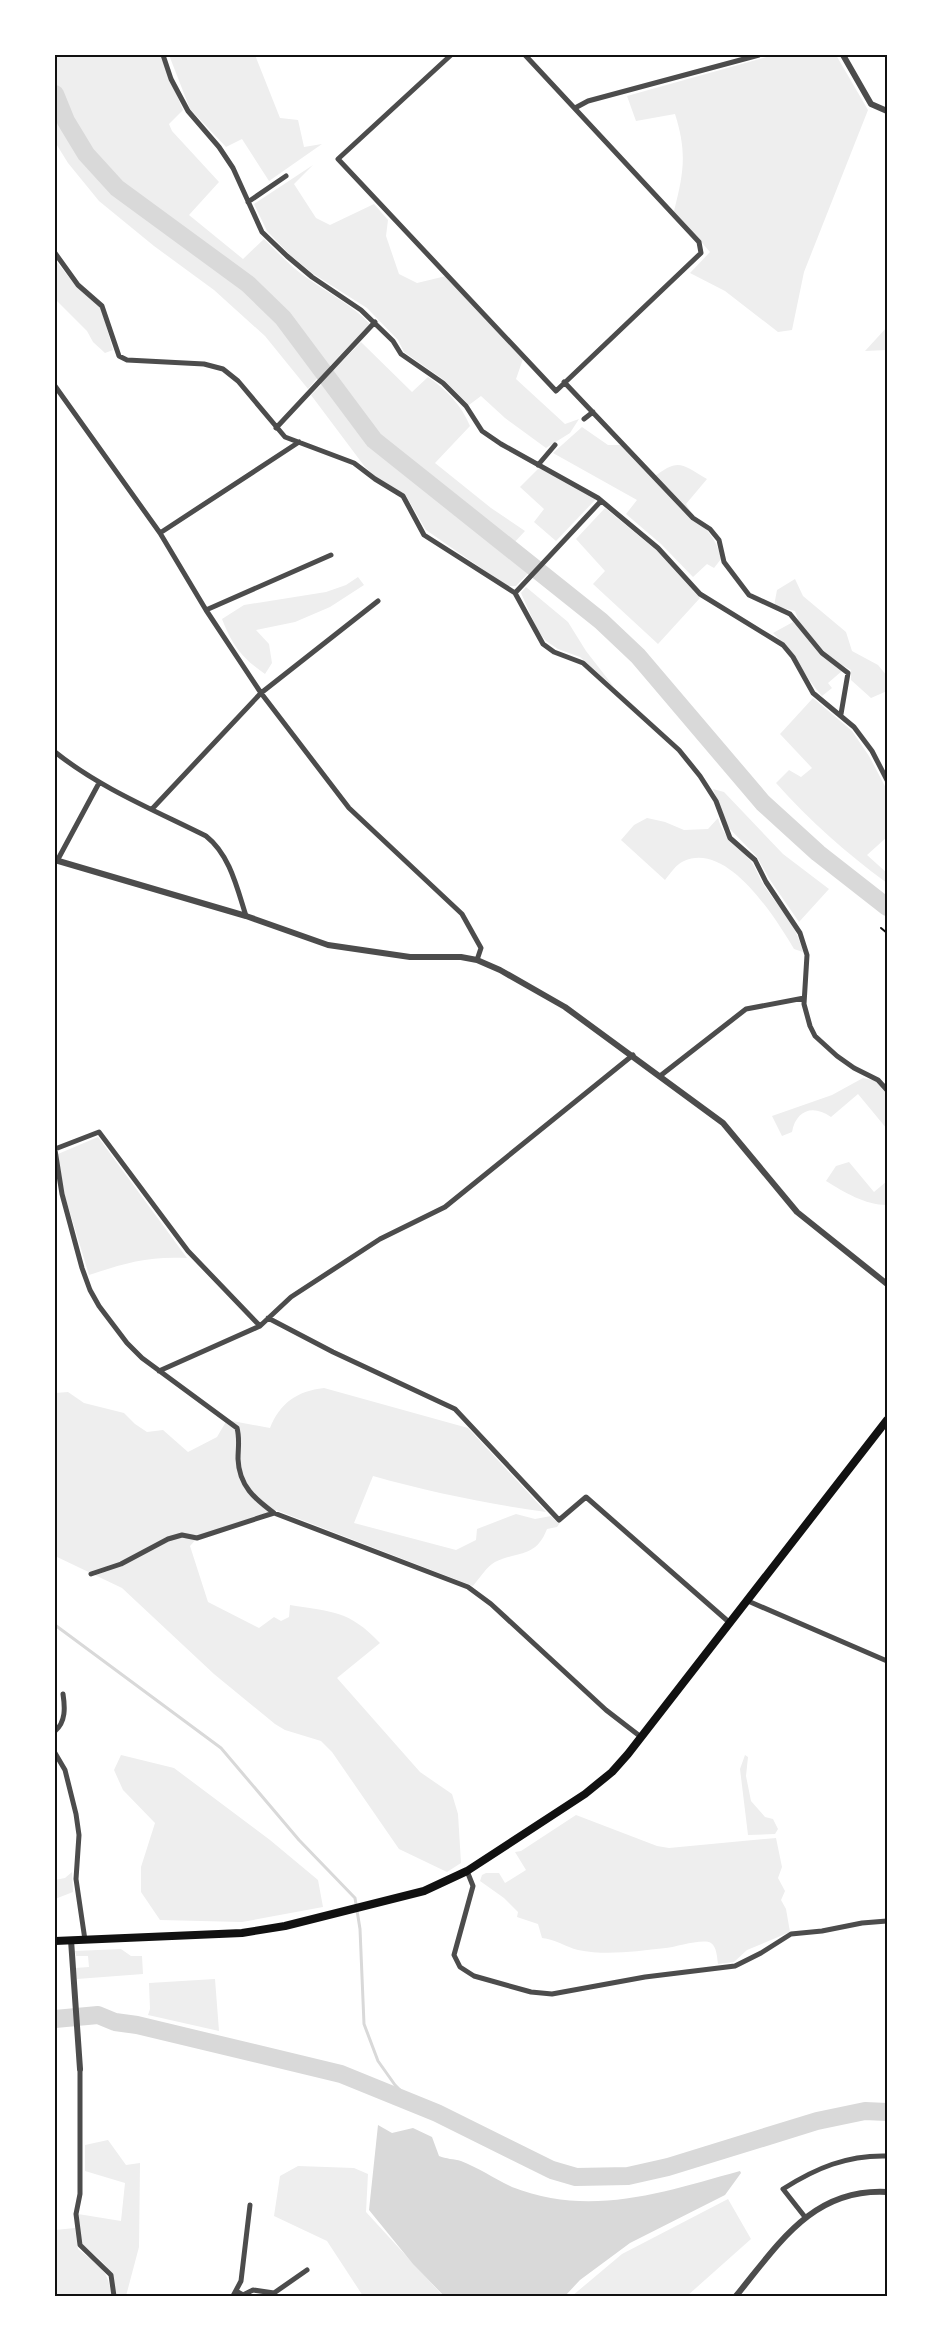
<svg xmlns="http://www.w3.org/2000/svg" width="942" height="2351" viewBox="0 0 942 2351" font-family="'Titillium Web',sans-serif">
<rect width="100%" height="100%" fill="#fff"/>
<path fill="#eee" d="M57 55H160L183 110 169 124 172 131 219 182 189 215 243 259 264 239C279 254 293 269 310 280 331 295 352 305 370 324L326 370C306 342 287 314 262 290 210 241 141 214 95 158 80 141 71 119 62 98 57 86 50 67 57 55Z
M169 55H255L280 118 298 120 304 147 322 144 269 181 242 139 226 147 190 109Z
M774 55H836L868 110 804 272 792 330 778 332 725 291 690 273 710 252 674 211C684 172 687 152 675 114L636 121 627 96Z
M55 111 78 152 126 204 165 227 251 292 281 323 319 376 308 389 265 336 214 290 154 246 99 201 68 163 55 142Z
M313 165 294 184 316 218 330 225 374 204 388 220 386 236 399 274 417 283 446 276 523 359 516 379 565 424 579 419 570 433 546 448 505 418 481 396 469 405 444 380 404 352 398 340 367 308 312 273 289 254 267 231 254 204Z
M55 260 76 286 101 308 113 350 105 353 93 342 87 331 55 299Z
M887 327V350L865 351Z
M361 342 412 392 428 377C446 389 462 406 470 426L435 463 491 508 525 531 512 545 376 438 327 377Z
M324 382 372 443 532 569 516 586H507L426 530 405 494 376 477 365 467 311 395Z
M582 427 608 445H622L652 478C679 458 680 463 707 479L686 504C698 526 716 532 721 559L714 568 707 564 693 577 661 544 626 514 637 500 553 453Z
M539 468 596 499 556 541 534 522 544 509 520 487Z
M605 508 656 550 700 598 658 644 593 584 605 571 576 539Z
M358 577 364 585 330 607 295 622 256 630 269 644 272 663 265 674C242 658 232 645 222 619L244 605 326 592 346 585Z
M795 579 803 596 846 632 852 651 878 665 887 676V691L871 698 851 680V670L831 659 799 622 795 611 774 606 777 590Z
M526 587 568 622 586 651 614 687 580 657 558 649 546 641 538 631 521 593Z
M793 622 821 654 842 671 828 683 832 688 822 696C804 676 793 651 773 633Z
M813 698 852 731 869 756 887 790V837L867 855 887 873V883C846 853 810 821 776 783L789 770 801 777 812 768 780 734Z
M713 789 724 792 783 854 829 889 799 922 770 880 757 857 728 827Z
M647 818 665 822 684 830 708 829 718 818C724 840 737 844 750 860 756 868 759 878 765 887 780 909 797 926 803 952L794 949C776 919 728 841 684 861 676 864 670 874 665 880L621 840 634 825Z
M863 1078 877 1081 887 1093V1129L858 1094 831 1117C813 1104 796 1110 792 1132L782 1136 772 1116 832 1095Z
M98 1137 187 1258C148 1256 125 1263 89 1275L64 1193 58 1154Z
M849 1162 874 1192 887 1181V1205C865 1205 844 1192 826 1181L836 1166Z
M324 1388 468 1428 546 1512C488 1504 430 1492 373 1476L354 1523 456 1550 476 1540 477 1529 516 1514 535 1519 551 1516 558 1523 562 1520 557 1527 547 1529C536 1558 518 1551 495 1562 487 1566 479 1579 473 1586L276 1510 200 1535 190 1546 208 1602 259 1628 274 1617 281 1621 289 1617 290 1605C332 1612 349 1610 380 1643L337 1678 420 1772 452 1794 458 1814 461 1863 447 1872 399 1849 332 1752 321 1741 285 1730 275 1724 214 1674 122 1588 55 1556V1393L68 1392 84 1403 124 1413 135 1424 147 1432 163 1430 188 1452 217 1437 227 1420 270 1428C280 1403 297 1391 324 1388Z
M121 1755 174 1768 270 1840 318 1880 323 1907 242 1922 160 1920 141 1892V1867L155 1823 123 1790 114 1770Z
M745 1755 748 1757 746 1776 751 1801 765 1817 773 1819 778 1829 775 1834 748 1835 740 1769Z
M576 1815 657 1846 669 1848 776 1838 782 1867 778 1878 785 1891 781 1900 786 1909 790 1932 747 1950 734 1962 718 1964C717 1958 717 1947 711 1943 703 1938 676 1947 666 1948 636 1951 608 1956 578 1950 566 1947 555 1939 542 1938L538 1924 517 1917 518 1912 504 1898 480 1881 482 1875 486 1873H499L505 1883 526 1870 515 1852 521 1851Z
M72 1872 73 1892 55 1899V1880L65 1878Z
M121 1949 131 1956H142L143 1974 77 1979 75 1968 89 1967 88 1956H76L75 1951Z
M215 1979 219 2031 148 2015 150 2009 149 1983Z
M108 2140 126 2165 140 2163 139 2247 126 2296H116C111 2264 105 2265 82 2244L78 2214 121 2221 125 2183 85 2171V2145Z
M298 2166 354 2168 368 2174 366 2212 443 2296H363L327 2241 274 2216 280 2176Z
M728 2199 751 2239 687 2296H572L622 2254Z
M75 2228 78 2249C99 2266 107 2267 112 2296H55V2230Z"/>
<path fill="#d9d9d9" d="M378 2125 392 2133 413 2128 432 2137 439 2156C446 2159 454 2159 461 2161 479 2168 495 2179 512 2187 591 2218 663 2192 740 2171L741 2173 725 2195 630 2243 580 2280 565 2296H444L413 2264 369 2210Z"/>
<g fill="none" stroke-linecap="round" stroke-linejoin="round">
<path stroke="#d9d9d9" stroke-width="3" d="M55 1625 221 1748 299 1840 355 1898 360 1929 364 2024 378 2061 395 2085 415 2105"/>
<path stroke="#d9d9d9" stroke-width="18" d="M55 94 66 121 86 154 117 188 248 284 283 318 374 440 601 621 638 656 763 803 818 853 887 907
M55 2019 98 2015 115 2022 137 2025 341 2074 437 2113 552 2170 576 2177 628 2176 668 2167 817 2121 865 2111 887 2112"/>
<path stroke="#111" stroke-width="2" d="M881 928 887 933"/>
<path stroke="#4c4c4c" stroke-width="5" d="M163 55 171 79 188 111 219 147 233 168 262 232 287 256 312 277 361 310 393 341 401 354 443 383 466 406 482 431 501 444 598 498 658 548 700 594 783 645 793 657 813 693 854 727 872 751 887 780
M451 55 338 159 556 391 701 253 699 242 525 55
M575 108 588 101 759 55
M248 202 286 176
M55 253 78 285 102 306 119 356 127 360 204 364 223 369 238 381 285 437 354 463 375 479 403 496 424 535 515 593 543 644 554 652 583 663 679 750 700 776 716 801 730 838 755 860 766 882 800 933 807 955 804 1004 810 1026 815 1036 837 1056 854 1068 878 1080 887 1090
M564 382 693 518 710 529 719 540 724 562 749 595 790 614 822 653 848 673 841 714
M55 386 160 533 206 610 261 693 349 808 462 914 481 948 477 960
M584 419 593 412
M276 428 375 322
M538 465 555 445
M160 533 299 442
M515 593 601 501
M206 610 331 555
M55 752C100 788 154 810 206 836 230 855 237 888 246 916
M152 809 261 693 378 601
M57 861 99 783
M660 1076 746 1009 804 998
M55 1149 99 1132 188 1251 260 1326
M55 1150 62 1194 82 1268 90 1290 99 1306 127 1343 142 1358 237 1428C240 1439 238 1448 238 1459 239 1486 255 1499 274 1513L468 1587 491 1604 606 1710 641 1737
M268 1318 333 1352 455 1409 559 1520 586 1497 730 1623
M159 1371 260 1326 291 1297 380 1239 445 1207 633 1055
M91 1574 121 1564 168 1539 182 1535 197 1538 274 1513
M748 1601 887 1661
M55 1731C66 1722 65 1707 63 1694
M55 1753 65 1770 76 1814 79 1835 76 1879 85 1940
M467 1871 473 1886 454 1955 460 1967 474 1976 531 1992 552 1994 645 1977 735 1966 761 1953 791 1934 822 1931 862 1923 887 1921
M80 2069V2194L76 2214 80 2245 111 2275 114 2296
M805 2217 783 2189C816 2168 847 2155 887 2156
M236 2291 243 2295 253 2290 274 2293 307 2270
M233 2296 241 2281 250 2205"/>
<path stroke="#4c4c4c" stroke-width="6" d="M843 55 871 104 887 111
M55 860 246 916 328 945 410 957H461L477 960 500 970 565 1007 723 1123 797 1212 887 1284
M71 1940 80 2069
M736 2296C778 2245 812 2188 887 2192"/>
<path stroke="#111" stroke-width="8" d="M55 1941 242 1933 285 1926 424 1891 467 1871 585 1794 612 1772 628 1754 887 1420"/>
</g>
<rect width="942" height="2351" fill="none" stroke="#ffffff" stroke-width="112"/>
<rect x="56" y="56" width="830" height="2239" fill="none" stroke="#111" stroke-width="2"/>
</svg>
